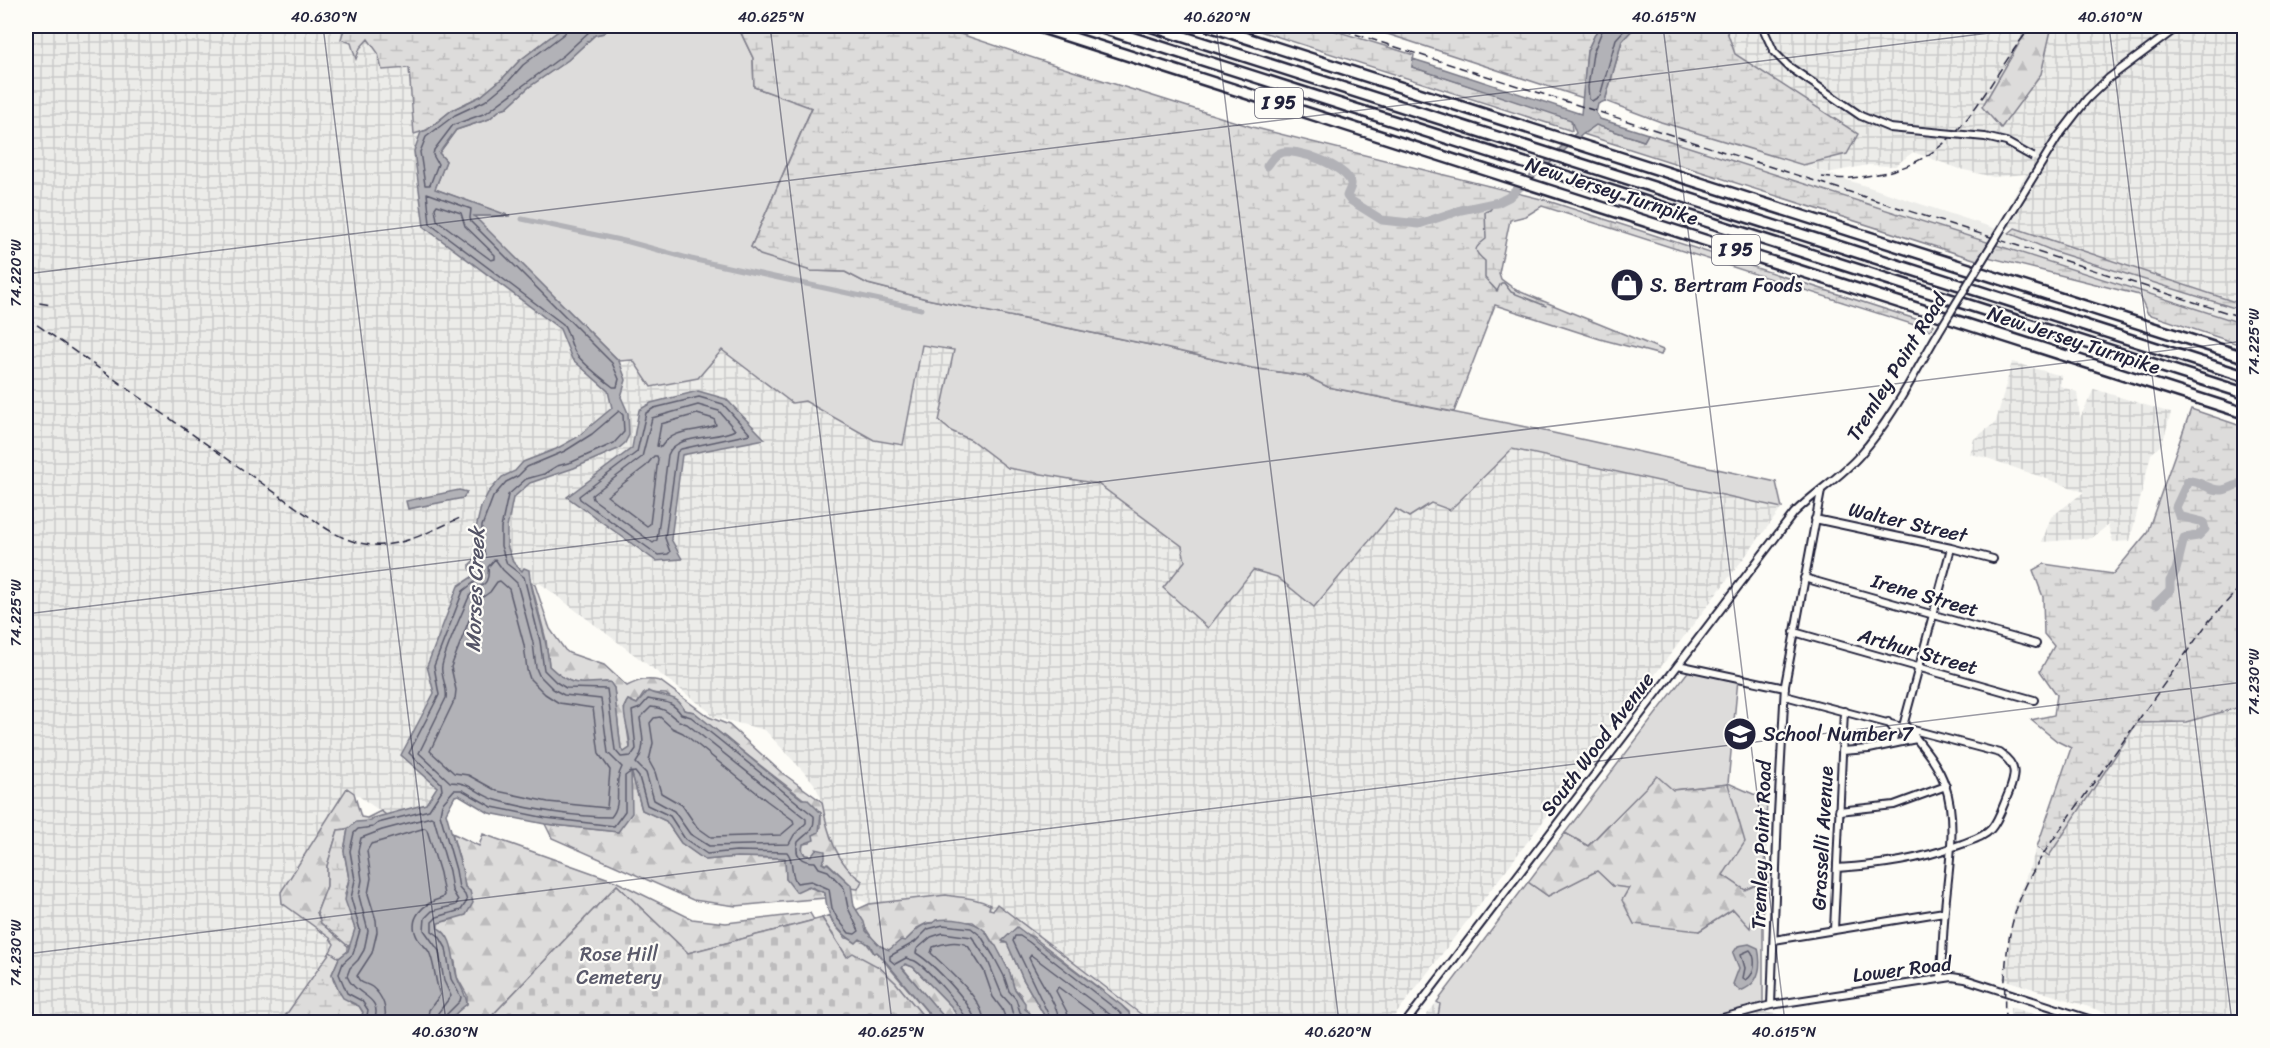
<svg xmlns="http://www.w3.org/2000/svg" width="2270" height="1048" viewBox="0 0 2270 1048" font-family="Sriracha,sans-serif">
<defs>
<pattern id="industrial-grid" width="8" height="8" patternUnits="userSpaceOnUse" patternTransform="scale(1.5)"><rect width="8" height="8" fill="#ecece9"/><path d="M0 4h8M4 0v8" fill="none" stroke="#cacac9"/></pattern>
<pattern id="forest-firs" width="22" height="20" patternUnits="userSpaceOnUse" patternTransform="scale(1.5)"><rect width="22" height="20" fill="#dddcdb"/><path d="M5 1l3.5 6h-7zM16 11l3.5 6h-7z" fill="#bdbcbd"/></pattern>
<pattern id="wetland-marsh" width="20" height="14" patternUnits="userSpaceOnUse" patternTransform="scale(1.5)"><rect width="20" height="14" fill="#dddcdb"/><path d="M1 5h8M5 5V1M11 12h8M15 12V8" fill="none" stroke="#bdbcbd"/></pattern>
<pattern id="cemetery-stones" width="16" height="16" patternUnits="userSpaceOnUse" patternTransform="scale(1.5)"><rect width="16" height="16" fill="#dddcdb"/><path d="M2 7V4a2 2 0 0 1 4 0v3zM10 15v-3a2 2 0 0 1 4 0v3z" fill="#bdbcbd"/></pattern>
</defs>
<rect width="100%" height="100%" fill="#fdfcf7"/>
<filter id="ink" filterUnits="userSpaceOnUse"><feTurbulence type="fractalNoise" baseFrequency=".0167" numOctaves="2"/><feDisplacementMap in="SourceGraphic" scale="12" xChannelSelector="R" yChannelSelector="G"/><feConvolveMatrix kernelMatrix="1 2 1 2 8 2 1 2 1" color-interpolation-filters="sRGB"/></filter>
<g filter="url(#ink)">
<path fill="#ecece9" d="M1661 122 1722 139 2009 233 2053 251 2244 311V324L1648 134Z"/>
<path fill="url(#industrial-grid)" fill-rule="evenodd" d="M26 26H345L341 39 351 43 356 58 360 48 368 39 378 53 382 69 409 68 414 134 421 132 414 151 424 227 560 329 571 356 579 367 608 391 610 397 612 408 588 429 562 446 523 462 515 471 502 477 488 493 476 525 475 539 480 555 472 562 475 575 427 666 434 693 401 755 437 787 427 804 386 815 347 788 281 892 330 938 334 944 281 1022H26Z
M1725 26H2034L2024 35 1982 107 2041 74 2052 26H2244V305L2000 223 2026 174 1993 177 1960 169 1913 152 1895 166 1868 165 1827 173 1803 165 1847 154 1858 134 1735 54Z
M922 345 955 350 951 431 971 440 1008 468 1098 484 1182 546 1185 561 1253 570 1277 577 1314 606 1396 508 1431 503 1450 510 1512 448 1782 508 1390 1022H1136L1142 1015 1137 1010 997 904 993 910 988 909 987 903 957 896 924 897 869 904 852 896 850 888 858 889 840 858 826 829 821 797 813 782 765 730 710 716V712L541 584 531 582 529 570 524 569 522 571 513 562 509 554 507 529 513 498 530 483 574 468 618 449 624 405 621 397 626 380 620 365 633 360 698 378 721 349 792 403 805 401 874 440 903 444ZM765 439 682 455 671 539 682 558 656 561 567 497 632 448Z
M2012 362 2062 376 2060 386 2077 392 2080 418 2094 389 2171 413 2162 444 2151 454 2130 541 2113 542 2108 525 2092 538 2042 542 2051 517 2084 492 1987 458 1970 454 1974 439 1996 422Z
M2244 706V1022H2135L2003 979 2014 909 2037 847 2049 856 2137 723 2186 722Z
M1437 1002 1440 1004 1437 1022H1421Z
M1763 1007 1768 1013 1777 1014 1779 1019 1877 1021V1022H1705Z
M2010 1007 2059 1022H2011Z"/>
<path fill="#dddcdb" stroke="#807f8b" stroke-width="1.5" d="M611 26H740L741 33 753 58 754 87 812 107 751 247 811 271 845 272 868 284 927 299 1165 348 1252 368 1306 376 1328 387 1526 427 1776 482 1782 508 1512 449 1450 510 1431 503 1409 517 1396 509 1314 607 1277 577 1253 570 1208 628 1163 588 1185 561 1182 546 1098 484 1008 468 971 440 951 431 939 421 954 350 922 345 903 445 874 440 805 401 792 403 722 350 698 378 651 387 633 360 619 361 473 216H508L435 189 446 161 439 153 456 130 489 119 501 109 507 107 529 87 568 60 595 35 604 33Z
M1690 669 1738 679 1728 783 1767 800 1763 897V1005L1705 1022H1437L1440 1004 1437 1002 1528 882 1548 896 1597 870 1613 886 1630 887 1699 931 1733 909 1750 927 1760 883 1745 890 1723 875 1728 784 1672 790 1608 825 1588 846 1565 833Z"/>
<path fill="url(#forest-firs)" stroke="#807f8b" stroke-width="1.5" d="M2034 26H2052L2041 74 2001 128 1982 107 2024 35Z
M531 582 535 585 550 629 565 650 569 653 604 665 627 686C639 680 647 678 660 681L709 717 729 725 781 772 822 802C827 831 836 864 862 881L858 889 850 888 851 885 828 863 826 865 812 856 805 855 802 850 803 844 810 843 813 835 821 827V813C791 789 760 766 730 741 718 731 705 723 694 712L684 710 666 694 644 693 637 704 628 700 624 707 630 748 624 752 621 749 620 741 614 688 606 682C580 687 568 684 549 666L546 640Z
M630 767 642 810 666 821 681 843 705 860 737 857 785 858 786 879 825 893V898L736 906 693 900 552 838 545 824 618 832Z
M1657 776 1673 790 1728 784 1745 842 1723 875 1745 890 1761 883 1750 928 1733 909 1699 931 1634 924 1622 900 1629 888 1613 886 1597 871 1548 896 1528 882 1565 833 1588 846Z
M347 788 354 793 361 817 367 818 381 811 386 815C370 819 355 829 338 830L327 866V886L317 912 321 923 348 946V951L339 958 330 952 334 944 330 938 282 903 281 892Z
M452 833 479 846 483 834 615 881 692 919 726 923 810 913 814 920 688 953 617 885 486 1022H448C453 1016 460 1009 467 1004V995L457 977 455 962 437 928 438 923 454 919 465 887 462 869Z
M946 895C960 898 976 897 990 905L989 909 993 910 997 904 1142 1015 1136 1022H1125L1130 1018 1129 1012 1121 1005 1033 937 1016 930 1003 943H1007L1023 979 1048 1022H1036L1029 1012 1025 1009 1021 995 1014 988 1010 973 1000 954 986 932 973 922 949 921 927 923 917 928 912 937 889 950C870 944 865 924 856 910L869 904Z
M830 915 832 922 846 938 865 941 874 953 877 952 882 959 936 1022H928L896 983 879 967 847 957 822 918Z
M905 964 913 967 951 1006 961 1022H937L944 1018 902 967Z"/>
<path fill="url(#wetland-marsh)" stroke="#807f8b" stroke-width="1.5" d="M345 26H565L519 61 504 77 481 96 452 110 427 130 414 134 409 68 382 70 378 53 368 39 360 48 356 59 351 43 341 39Z
M740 26H936L1073 71 1252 127 1545 200 1934 325 1930 330 1542 206 1526 216 1510 220 1499 273 1501 279 1516 290 1663 350 1661 355 1600 339 1495 305 1454 412 1328 387 1306 376 1252 368 1165 348 927 299 868 284 845 272 811 271 760 255 751 247 812 108 754 87 753 58 741 33Z
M1244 26H1320L1414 55 1412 67 1571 119 1572 131Z
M1363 26H1599L1587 51 1583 98Z
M1636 26H1725L1735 54 1858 134 1847 154 1803 165 1661 122 1605 101 1622 41Z
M1596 125 1644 141 1648 134 2244 324V346L2148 314 2139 295 1980 255 1977 260 1583 134Z
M2015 228 2244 305V311L2053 251 2009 233Z
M2191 409 2244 427V706L2186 722 2137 723 2049 856 2037 847 2071 748 2057 741 2031 720 2054 715 2057 695 2040 671 2054 646 2044 634 2043 597 2033 570 2044 564 2113 574 2147 533Z
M348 829 344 851 349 879 345 894 355 929 352 944 348 946 321 923 317 912 327 886V866L338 830Z
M330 952 339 958 332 974 334 982 351 1003 359 1006 363 1013 360 1022H281Z"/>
<path fill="url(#cemetery-stones)" stroke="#807f8b" stroke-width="1.5" d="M617 885 688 953 822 918 847 957 853 953 879 967 896 983 928 1022H486Z"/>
<path fill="#b2b2b7" stroke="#787885" stroke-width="1.5" d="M565 26H611L604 33 595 35 568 60 529 87 507 107 501 109 489 119 456 130 439 153 446 161 435 189 510 216H474L619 361 626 380 621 397 628 413 629 435 625 443 618 449 574 468 530 483 513 498 507 528V545L513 562 522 571 524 568 529 570C532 603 547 632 549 666 574 690 579 682 610 682L614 688 620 741 621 749 624 752 630 748C632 733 618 712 628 700L637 704 648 691C660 698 678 693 684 710L694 712 781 783 802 799H807L821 813 819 832 813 835 814 840 803 844 802 850 805 855 811 856 816 849 825 851V858L822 863 825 865 827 863 851 885 854 906 864 922 866 931 880 946 889 950 901 940 905 941C914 933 920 923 933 923L936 920C950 918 975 920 985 931 990 937 990 943 996 946L1010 973 1014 988 1025 1003V1009L1029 1012 1036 1022H961L951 1006 913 967 905 964 902 968 945 1018 936 1022 881 956 877 952 874 953 870 945 860 939 856 943C835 930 827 918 825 893L809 886 796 892 786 879 785 858 737 857 705 860 681 843 666 821 642 810 631 770 632 813 618 832 545 824 489 813 459 795 455 796 446 813 462 869 465 887 470 891 473 903 466 915 438 923V928C455 937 452 960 457 977 460 987 466 993 467 1004 460 1009 453 1016 448 1022H360L363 1012 359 1006 343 998 340 993 332 974 339 958 348 951 355 929 345 900 349 879 344 851 348 829 356 822 371 821 374 818 426 804 437 787 401 755 434 693 427 666 458 586 475 575V572L470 570V564L480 555 475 532 481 507 488 493 502 477 515 471 523 462 556 449 576 438 612 408 608 391 572 359 560 329 424 227 414 151 421 132 427 130 452 110 481 96 504 77 519 61Z
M1599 26H1636L1622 41 1605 101 1598 104 1596 113 1600 119 1648 134 1644 141 1596 125 1583 134 1519 191H1510L1518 187 1576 133 1571 120 1412 67 1413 59 1429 64 1581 114 1587 51Z
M698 391 726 399 765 439 682 455 671 539 682 559 656 561 567 497 632 448 639 410 651 403Z
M459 490 467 492 463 498 408 509 406 501Z
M1017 927 1121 1005 1129 1013 1130 1018 1125 1022H1048L1023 979 1007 943 1002 941Z
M1749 944 1758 948C1762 966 1760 984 1740 991L1733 984 1739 968 1733 953 1738 946Z"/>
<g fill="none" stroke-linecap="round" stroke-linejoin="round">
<path stroke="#5c5c6d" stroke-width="1.5" d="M567 26 565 33 523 65 508 82 485 101 455 115 426 137 420 152 425 185H430L438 164 433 155 434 150 453 125 486 113 564 55 591 30 603 26
M1604 26 1593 53 1588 87 1589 99 1592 101 1600 96 1616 39 1628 26
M427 193 471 209 470 218 471 222 612 363 619 379 617 387H613C600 377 587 367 577 355 569 345 570 333 563 324L430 224Z
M437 205 461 213 465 226 495 255V259L491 260 437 220 435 208Z
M699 397 723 404 750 434 681 449 677 452 665 538 670 552 668 554 658 555 580 499 579 496 637 452 646 413 654 408Z
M698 405 719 411 735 430C718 440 675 433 668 455L657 540 653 543 593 499 592 495 642 457 652 418Z
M697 414 714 419 716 425C697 433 674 427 661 447L657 446 661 424Z
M654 456H657L658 459 650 524 647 526 607 496 646 466Z
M495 559 503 570 517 583 533 643 536 668 539 675 553 689 564 695 601 699 608 753 622 767C612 785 624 802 611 817 576 817 531 810 496 800 477 795 473 782 450 782L419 753 446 698C448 687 440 676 442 666 445 650 461 616 468 599 474 583 491 591 488 567Z
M500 581 509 589 524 645 527 670 530 679 545 694 559 703 593 708 599 754 610 770 607 808 548 802 497 791 468 775 454 773 430 751 455 699 456 690 451 667 476 602 490 592 497 582Z
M651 707C674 709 669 720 687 724L806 819V823L794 835 789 844 709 846 690 834 674 811 654 800 646 773 636 763C647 747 642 736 640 718Z
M654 718 660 717 672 728 683 733 767 801 793 820 794 824 781 835 711 837 697 827 682 805 661 793 655 772 649 761 653 743 650 723Z
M1750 950C1757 958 1755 975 1746 980L1743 978 1745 968 1741 954Z
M366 1022 368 1010 362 1001 347 993 339 974 343 963 353 954 360 930 351 898 355 880 350 851 354 833 358 829 373 827 378 823 429 810 442 790 441 783 409 753 439 695 434 666 463 591 481 577 479 566 485 555 481 538 482 526 493 497 506 482 518 476 527 467 565 451 592 434 619 411 623 415 624 432 614 443 572 462 557 466 544 474 526 479 508 495 501 528V546L507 564 524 577 540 641 544 670 556 682 566 688 607 689 615 750 621 757 631 756 636 749 632 711 640 708 648 699C663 702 671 700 681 714L691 717 814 816C815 832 807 832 798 842 794 856 801 862 815 862L819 868 828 871 844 888 848 908 859 931 855 934 849 933 837 918 832 908 829 889 811 881 797 883C789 874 795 861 787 852L736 851 707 854 685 839 670 816 647 805 639 777 635 772 629 773 625 776V811L614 826 546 818 492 807 462 790H454L442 804 440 814 456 870 459 888 465 895 467 901 461 910 437 917 432 922V931L439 936 446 948 451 979 461 997 460 1001 444 1017 443 1022
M374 1022C384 995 355 997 347 976L350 968 358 960 364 950 368 931 359 896 362 880 358 851 361 838 382 830 431 817 434 819 449 871 452 890 458 900 456 905 432 911 425 918 424 930 439 951 444 981 451 996 438 1013 436 1022
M384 1022C388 1010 383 996 372 987 366 983 360 984 357 976L372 953 377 932 376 920 368 894 371 878 367 851 371 844 425 828 427 830 440 873 444 895 442 898C424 903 406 918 418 939 422 945 428 948 430 954 435 967 435 981 440 995L429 1010 427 1022
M967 1022C966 1011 926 967 915 961 912 960 908 959 906 958L895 964 890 960V956L915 942 928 929 943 925 971 928 981 936 994 957 1004 976 1009 991 1016 999 1020 1012 1028 1022
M975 1022C973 1003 932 963 916 953L917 949 931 937 943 933 972 937 988 961 1002 995 1010 1004 1013 1015 1019 1022
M984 1022C983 998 948 970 931 953L933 947C943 943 958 940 968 946L984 971 993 997 1002 1009 1007 1022
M1052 1022 1013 941 1015 936H1020L1029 942 1117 1010 1122 1015V1022
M1060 1022C1059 1007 1036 975 1029 958L1031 955 1112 1016 1114 1022
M1069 1022 1067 1012 1056 991 1058 987 1105 1022"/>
<path stroke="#787885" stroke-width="1.5" d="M1495 203 1490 210 1485 212 1486 239C1474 248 1472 250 1485 261V278L1497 291 1501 283H1504L1511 292 1546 306"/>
<path stroke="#b2b2b7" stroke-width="5" d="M522 219 629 242 691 259 921 309"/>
<path stroke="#b2b2b7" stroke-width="9" d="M1267 166C1271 161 1274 155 1280 153 1296 147 1346 166 1351 183 1352 187 1348 192 1347 196L1350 200 1382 220 1419 224 1461 210 1499 202 1509 197 1524 183
M2156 604 2170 590V581L2176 570 2184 538 2198 536 2205 529 2203 522 2179 516 2176 507 2188 481C2203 481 2208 491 2221 490 2228 490 2233 484 2244 484"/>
<defs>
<path id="minor" d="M1762 26 1774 52 1788 66 1861 116 1890 128
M2011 213 2057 138 2087 99 2109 78 2179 26
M1815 519 1951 548 1993 559
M1804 578 2036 644
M1794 632 2034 700
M1678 665 1785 688
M1785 696 2000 753C2017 765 2016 774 2009 792 2004 803 1999 820 1991 829 1984 837 1972 840 1962 844 1918 860 1884 865 1837 868
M1907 727C1921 745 1938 763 1945 785 1958 821 1948 871 1945 909 1943 932 1942 955 1941 978
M1916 738 1905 735 1902 730 1951 548
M1888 745 1893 741 1895 731 1888 722
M1842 751 1869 749 1916 739
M1839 811 1894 805 1946 786
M1834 930 1844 711
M1774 940 1944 912
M1771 1005 1778 814 1785 685 1821 491
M1406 1022 1794 513C1815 492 1841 477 1860 455 1892 419 1914 374 1938 333
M1707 1022 1771 1005 1952 977 1965 979 2098 1022"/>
<path id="highway" d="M1036 26 2244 413
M1096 26 2244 393
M1150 26 2244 376
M1209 26 2244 357"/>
</defs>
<use href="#minor" stroke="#22223b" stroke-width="10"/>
<use href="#highway" stroke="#22223b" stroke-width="14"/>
<use href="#minor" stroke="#fdfcf7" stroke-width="6"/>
<use href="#highway" stroke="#fdfcf7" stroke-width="9"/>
<path stroke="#22223b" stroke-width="1.5" stroke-dasharray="9 4.5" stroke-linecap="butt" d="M1330 26 2244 318
M1822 177C1841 180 1859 178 1877 174 1965 159 1982 85 2032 26
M26 301 52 305
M26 317 324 527C376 561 409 541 460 518
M2005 1022C2003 950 2008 905 2050 844L2209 621 2244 583"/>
<defs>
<path id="minor-bridge" d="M1890 128 1985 137 2006 142 2033 157
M1938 333 2011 213"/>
</defs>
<use href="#minor-bridge" stroke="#22223b" stroke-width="10" stroke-linecap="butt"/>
<use href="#minor-bridge" stroke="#fdfcf7" stroke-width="6"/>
</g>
</g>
<path fill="none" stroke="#22223b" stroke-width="1.5" stroke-opacity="0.45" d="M323 26 446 1022M770 26 892 1022M1216 26 1339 1022M1663 26 1785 1022M2109 26 2232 1022M26 274 2047 26M26 614 2244 341M26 954 2244 682M2238 1022H2244"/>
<defs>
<symbol id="shop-disc" viewBox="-11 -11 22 22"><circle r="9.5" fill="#22223b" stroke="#fdfcf7"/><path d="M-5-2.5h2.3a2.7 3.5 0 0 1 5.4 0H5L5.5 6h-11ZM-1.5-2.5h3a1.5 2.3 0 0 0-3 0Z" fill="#fff"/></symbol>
<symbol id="school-disc" viewBox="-11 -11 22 22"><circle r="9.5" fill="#22223b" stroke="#fdfcf7"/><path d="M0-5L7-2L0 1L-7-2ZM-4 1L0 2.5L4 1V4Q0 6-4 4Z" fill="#fff"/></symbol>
</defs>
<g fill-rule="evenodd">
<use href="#shop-disc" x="1608" y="266" width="38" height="38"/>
<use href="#school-disc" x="1721" y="715" width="38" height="38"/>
</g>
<g text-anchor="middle" stroke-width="4.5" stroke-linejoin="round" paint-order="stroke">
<g fill="#fdfcf7" stroke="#646373" stroke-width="1.5">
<rect x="1255" y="88" width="48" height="30" rx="4.5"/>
<rect x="1712" y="235" width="48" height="30" rx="4.5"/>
</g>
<g font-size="18" font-weight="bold" fill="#22223b">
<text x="1279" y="109">I 95</text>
<text x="1736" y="256">I 95</text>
</g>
<g font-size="20" fill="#22223b" stroke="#fdfcf7">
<text transform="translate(1612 191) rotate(18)" y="7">New Jersey Turnpike</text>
<text transform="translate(2074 340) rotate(18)" y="7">New Jersey Turnpike</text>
<text transform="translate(1896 367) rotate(-58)" y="7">Tremley Point Road</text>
<text transform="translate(1908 522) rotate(13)" y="7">Walter Street</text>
<text transform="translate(1925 595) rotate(16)" y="7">Irene Street</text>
<text transform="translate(1918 651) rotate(16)" y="7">Arthur Street</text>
<text transform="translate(1597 744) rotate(-53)" y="7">South Wood Avenue</text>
<text transform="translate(1822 838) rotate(-87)" y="7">Grasselli Avenue</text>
<text transform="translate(1761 845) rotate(-88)" y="7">Tremley Point Road</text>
<text transform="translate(1902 969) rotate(-7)" y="7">Lower Road</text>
</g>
<g font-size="20" fill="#22223b" stroke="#fdfcf7" text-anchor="start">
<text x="1650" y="292">S. Bertram Foods</text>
<text x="1763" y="741">School Number 7</text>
</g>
<g font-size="20" fill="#5a5a6b" stroke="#fdfcf7">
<text x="619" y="961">Rose Hill<tspan x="619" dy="23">Cemetery</tspan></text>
</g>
<g font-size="21" font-style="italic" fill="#545466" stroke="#fdfcf7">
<text transform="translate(475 590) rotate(-88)" y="7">Morses Creek</text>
</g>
</g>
<rect width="2270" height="1048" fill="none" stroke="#fdfcf7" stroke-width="66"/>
<rect x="33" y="33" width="2204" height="982" fill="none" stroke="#22223b" stroke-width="2"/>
<g font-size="15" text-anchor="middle" fill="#22223b">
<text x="324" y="22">40.630°N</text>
<text x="771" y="22">40.625°N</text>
<text x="1217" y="22">40.620°N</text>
<text x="1664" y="22">40.615°N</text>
<text x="2110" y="22">40.610°N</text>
<text transform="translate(16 273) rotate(-90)" y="5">74.220°W</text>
<text transform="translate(2254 342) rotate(-90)" y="5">74.225°W</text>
<text transform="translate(16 613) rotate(-90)" y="5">74.225°W</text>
<text transform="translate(2254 682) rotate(-90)" y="5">74.230°W</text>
<text transform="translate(16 953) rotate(-90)" y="5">74.230°W</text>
<text x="445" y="1037">40.630°N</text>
<text x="891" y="1037">40.625°N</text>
<text x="1338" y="1037">40.620°N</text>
<text x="1784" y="1037">40.615°N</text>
</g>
</svg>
